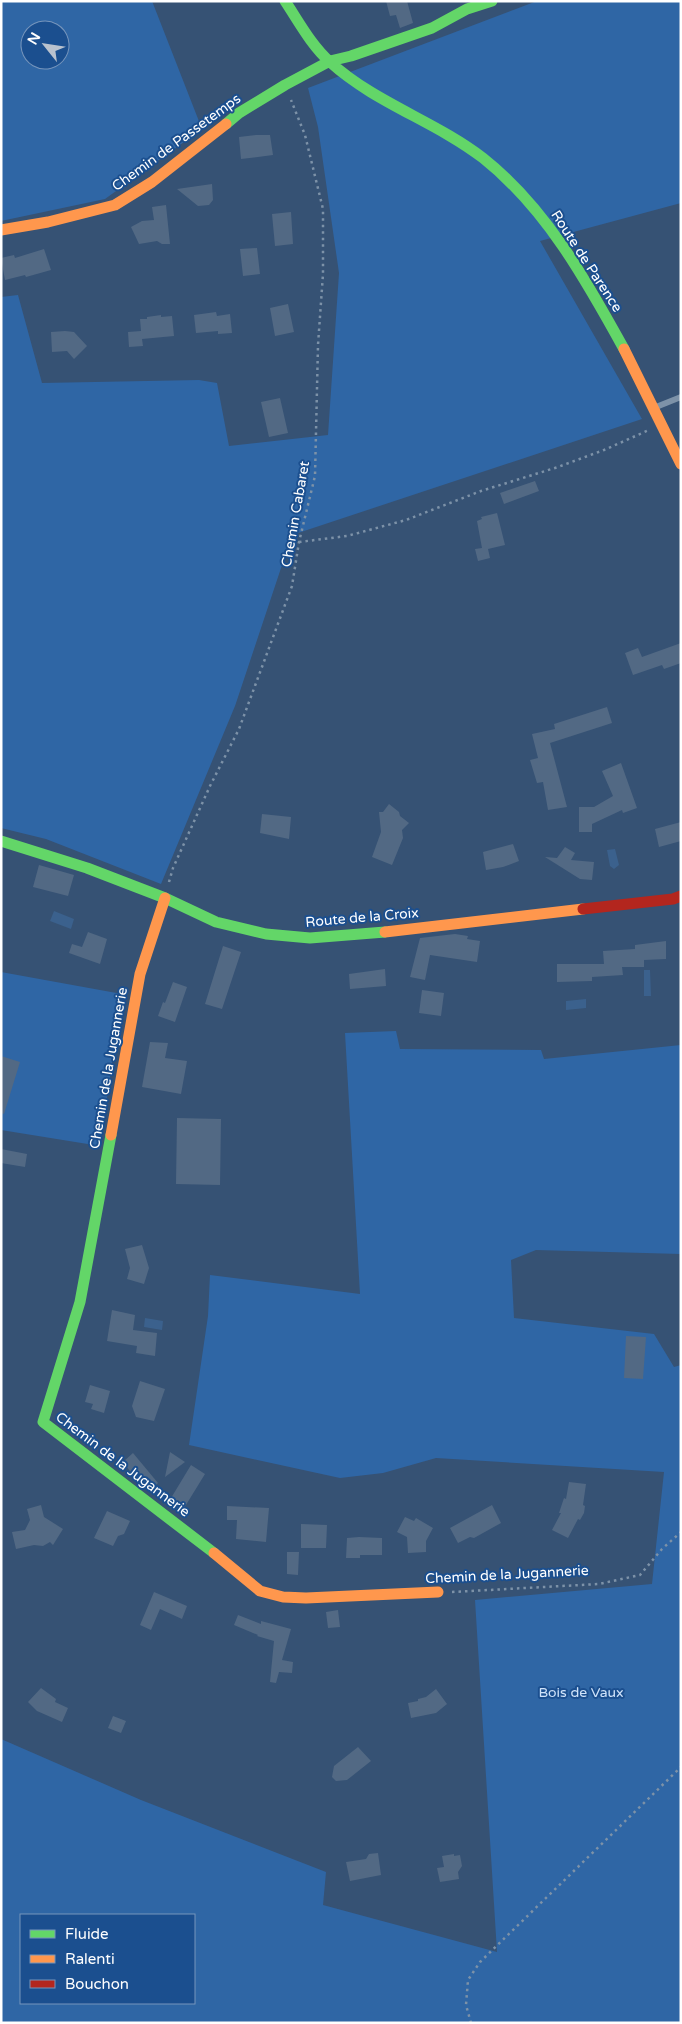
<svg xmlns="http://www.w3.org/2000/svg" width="682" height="2024" viewBox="0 0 682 2024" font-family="'Varela Round',sans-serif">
<rect width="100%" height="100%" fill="#365274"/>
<path fill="#2f66a5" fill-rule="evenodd" d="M1 1H152L202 129 105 199 1 221ZM30 30H60V60H30Z
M537 1H681V203L540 241 642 419 292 535 235 706 161 884 46 839 1 828V297L18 295 42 383 199 380 217 383 229 446 328 435 339 273 318 127 308 88Z
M1 972 122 994 100 1146 1 1130Z
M396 1031 400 1049 541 1050 544 1059 681 1045V1254L536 1250 511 1260 514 1318 654 1334 674 1367 681 1365V2023H1V1739L141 1800 326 1872 323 1905 497 1952 475 1600 652 1584 664 1472 436 1458 383 1473 340 1478 189 1445 208 1316 210 1275 360 1294 345 1033ZM21 1915H194V2003H21Z"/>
<path fill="#3b618d" d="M615 849 619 865 614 869 610 866 607 850Z
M54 911 74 919 71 929 50 921Z
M644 970H650L651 996H644Z
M586 999V1008L566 1010V1001Z
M145 1318 163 1321 162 1330 144 1327Z"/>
<path fill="#526984" d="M386 1H407L413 23 400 28 396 15 390 16Z
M256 135H270L273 155 241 159 239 137Z
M212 184 213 200 209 205 198 206 177 189Z
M166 205 170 244H162L157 241 139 244 131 227 142 221 154 220 152 207Z
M291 212 293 244 275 246 272 214Z
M257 248 260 274 243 276 240 249Z
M44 249 51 270 26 277 25 275 5 280 1 258 14 255 15 258Z
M288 304 294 332 275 336 270 308Z
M216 312 217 316 230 314 232 333 218 334V331L196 333 194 315Z
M161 315V317L172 316 174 336 142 339 143 346 129 347 128 332 141 331 140 319H147V317Z
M65 331 74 332 87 346 74 359 67 351 52 352 51 332Z
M280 398 288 433 269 437 261 402Z
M535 481 539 491 504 504 500 493Z
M497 513 505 545 488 549 490 558 478 561 475 549 482 548 477 521 482 519 481 517Z
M681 643V663L664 669 662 665 633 675 625 653 638 648 642 657Z
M607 707 612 723 550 743 567 807 548 810 543 782 537 783 530 760 538 758 532 734 555 729 554 724Z
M621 763 637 808 623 813 622 810 592 824V832H579V807H594L613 796 602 771Z
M389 804 399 812 400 816 409 823 402 830 403 838 392 865 372 857 381 832 379 812H383Z
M262 814 291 817 289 839 260 833Z
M681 822V841L659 847 655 829Z
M513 844 519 861 503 867 486 870 483 852Z
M565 847 575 853 571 860 594 862 592 880 580 879 545 857 557 858Z
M39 865 74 875 68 896 33 887Z
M88 932 107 939 100 964 69 953 72 944 82 947Z
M455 934 468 936 467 939 480 941 477 962 430 955 425 980 410 977 420 938Z
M666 941V959L644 960V967H622L623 975 592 977V981L557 982V964H604L603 951 635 949V945Z
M223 946 241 952 222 1009 205 1004Z
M385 969 386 986 350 989 349 974Z
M173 982 187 987 175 1022 158 1016 163 1002 165 1003Z
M422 990 444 993 441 1016 419 1013Z
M150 1042 168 1043 165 1058 187 1061 181 1094 142 1087Z
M1 1056 20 1062 4 1114 1 1113Z
M177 1118 221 1119 220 1185 176 1184Z
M1 1149 27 1154 25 1167 1 1163Z
M142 1245 149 1268 144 1284 127 1279 130 1268 125 1249Z
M112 1310 135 1315 133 1330 157 1333 155 1356 136 1353 137 1346 107 1341Z
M626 1336 646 1337 643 1379 624 1378Z
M140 1381 165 1389 154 1421 136 1417 132 1406Z
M90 1385 110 1391 104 1413 91 1409 93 1404 85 1402Z
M170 1452 185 1462 165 1477Z
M133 1453 158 1483 150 1490 137 1480 123 1462Z
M191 1465 205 1474 181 1513 168 1503Z
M569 1482 586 1484 583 1505 585 1506 584 1513 580 1520 578 1519 568 1538 552 1530 561 1513H559L564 1498 566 1499Z
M41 1505 44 1517 63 1529 53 1545 50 1542 43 1546 34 1545 16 1549 12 1532 25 1530 30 1520 27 1509Z
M492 1505 501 1523 474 1538 470 1537 458 1543 450 1528Z
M227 1506 269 1508 266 1542 236 1539 237 1520H227Z
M107 1511 130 1521 124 1534 118 1536 113 1546 94 1538Z
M405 1517 414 1521 416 1518 433 1528 426 1541V1552L408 1553 407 1537 397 1532Z
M301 1524 327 1525 326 1548H301Z
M359 1537 382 1538V1555H360V1558H346L347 1538Z
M287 1552H299L298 1575 287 1574Z
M154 1592 187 1606 182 1619 160 1609 151 1630 140 1625Z
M338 1610 340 1627 328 1628 326 1612Z
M238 1615 261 1624V1621L291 1629 282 1660 293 1662 292 1673 279 1672 276 1683 270 1682 274 1641 257 1636 258 1635 234 1625Z
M41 1688 56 1699 55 1702 68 1708 62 1722 37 1711 28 1702Z
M436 1689 447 1704 436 1713 411 1718 408 1703 418 1701V1699L426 1697Z
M113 1716 126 1721 121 1733 108 1728Z
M358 1747 371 1761 347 1780 336 1781 332 1777 334 1766Z
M378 1853 381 1875 350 1881 346 1862 366 1859 369 1854Z
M454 1854V1856L460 1855 462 1866 458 1872 459 1879 440 1882 437 1868 444 1867 442 1856Z"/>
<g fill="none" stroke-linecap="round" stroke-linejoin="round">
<path stroke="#7d92a8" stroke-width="2.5" stroke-dasharray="2.5 4" stroke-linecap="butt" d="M299 542 347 536 406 520 481 491 558 467 604 450 649 430
M169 882 173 868 210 786 239 729 279 621 292 586 299 542 315 476 318 345 323 274V209L305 135 291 100
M452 1592 599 1584 640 1575 662 1549 681 1532
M471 2023 466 2005 468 1980 480 1962 681 1767"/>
<path stroke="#7d92a8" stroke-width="6" d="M656 407 681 397"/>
<path stroke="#63d668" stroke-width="11" d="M285 1C299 22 311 45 330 62 375 103 435 121 483 158 546 208 586 280 624 349
M226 124 239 113 285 85 330 61 351 56 432 28 467 9 492 1
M1 841 87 868 165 898 216 922 266 934 310 938 385 932
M111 1135 80 1302 43 1422 214 1553"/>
<path stroke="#ff974d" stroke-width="11" d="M1 230 48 222 115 205 152 182 226 124
M624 349 681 464
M385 932 583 909
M111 1135 140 974 165 898
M214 1553 260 1591 283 1597 306 1598 438 1592"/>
<path stroke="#b3261e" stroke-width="11" d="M583 909 673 899 681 896"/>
</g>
<g text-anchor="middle" stroke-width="4" stroke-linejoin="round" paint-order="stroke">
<g font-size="14" fill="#fff" stroke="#1b4f8f">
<text transform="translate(176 142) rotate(-36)" y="5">Chemin de Passetemps</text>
<text transform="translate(587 261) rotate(57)" y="5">Route de Parence</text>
<text transform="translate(295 514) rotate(-80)" y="5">Chemin Cabaret</text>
<text transform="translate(362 917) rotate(-5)" y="5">Route de la Croix</text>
<text transform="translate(108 1068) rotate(-80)" y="5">Chemin de la Jugannerie</text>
<text transform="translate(123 1464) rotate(37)" y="5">Chemin de la Jugannerie</text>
<text transform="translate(507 1574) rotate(-3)" y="5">Chemin de la Jugannerie</text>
</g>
<g font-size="14" fill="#cfe3fa" stroke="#1b4f8f">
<text x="581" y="1697">Bois de Vaux</text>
</g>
</g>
<rect width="682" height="2024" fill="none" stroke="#ffffff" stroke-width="5"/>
<rect x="20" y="1914" width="175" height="90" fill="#1b4f8f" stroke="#7695bc"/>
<rect x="30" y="1930" width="25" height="8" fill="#63d668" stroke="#7695bc"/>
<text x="65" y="1939" font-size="15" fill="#ffffff">Fluide</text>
<rect x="30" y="1955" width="25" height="8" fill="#ff974d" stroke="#7695bc"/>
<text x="65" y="1964" font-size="15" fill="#ffffff">Ralenti</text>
<rect x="30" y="1980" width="25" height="8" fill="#b3261e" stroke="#7695bc"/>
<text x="65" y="1989" font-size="15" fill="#ffffff">Bouchon</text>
<g transform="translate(45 45) rotate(300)"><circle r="24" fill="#1b4f8f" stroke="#7695bc"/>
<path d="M0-4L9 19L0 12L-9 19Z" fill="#b9c2ce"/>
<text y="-8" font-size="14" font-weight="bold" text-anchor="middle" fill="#ffffff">N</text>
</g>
</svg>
